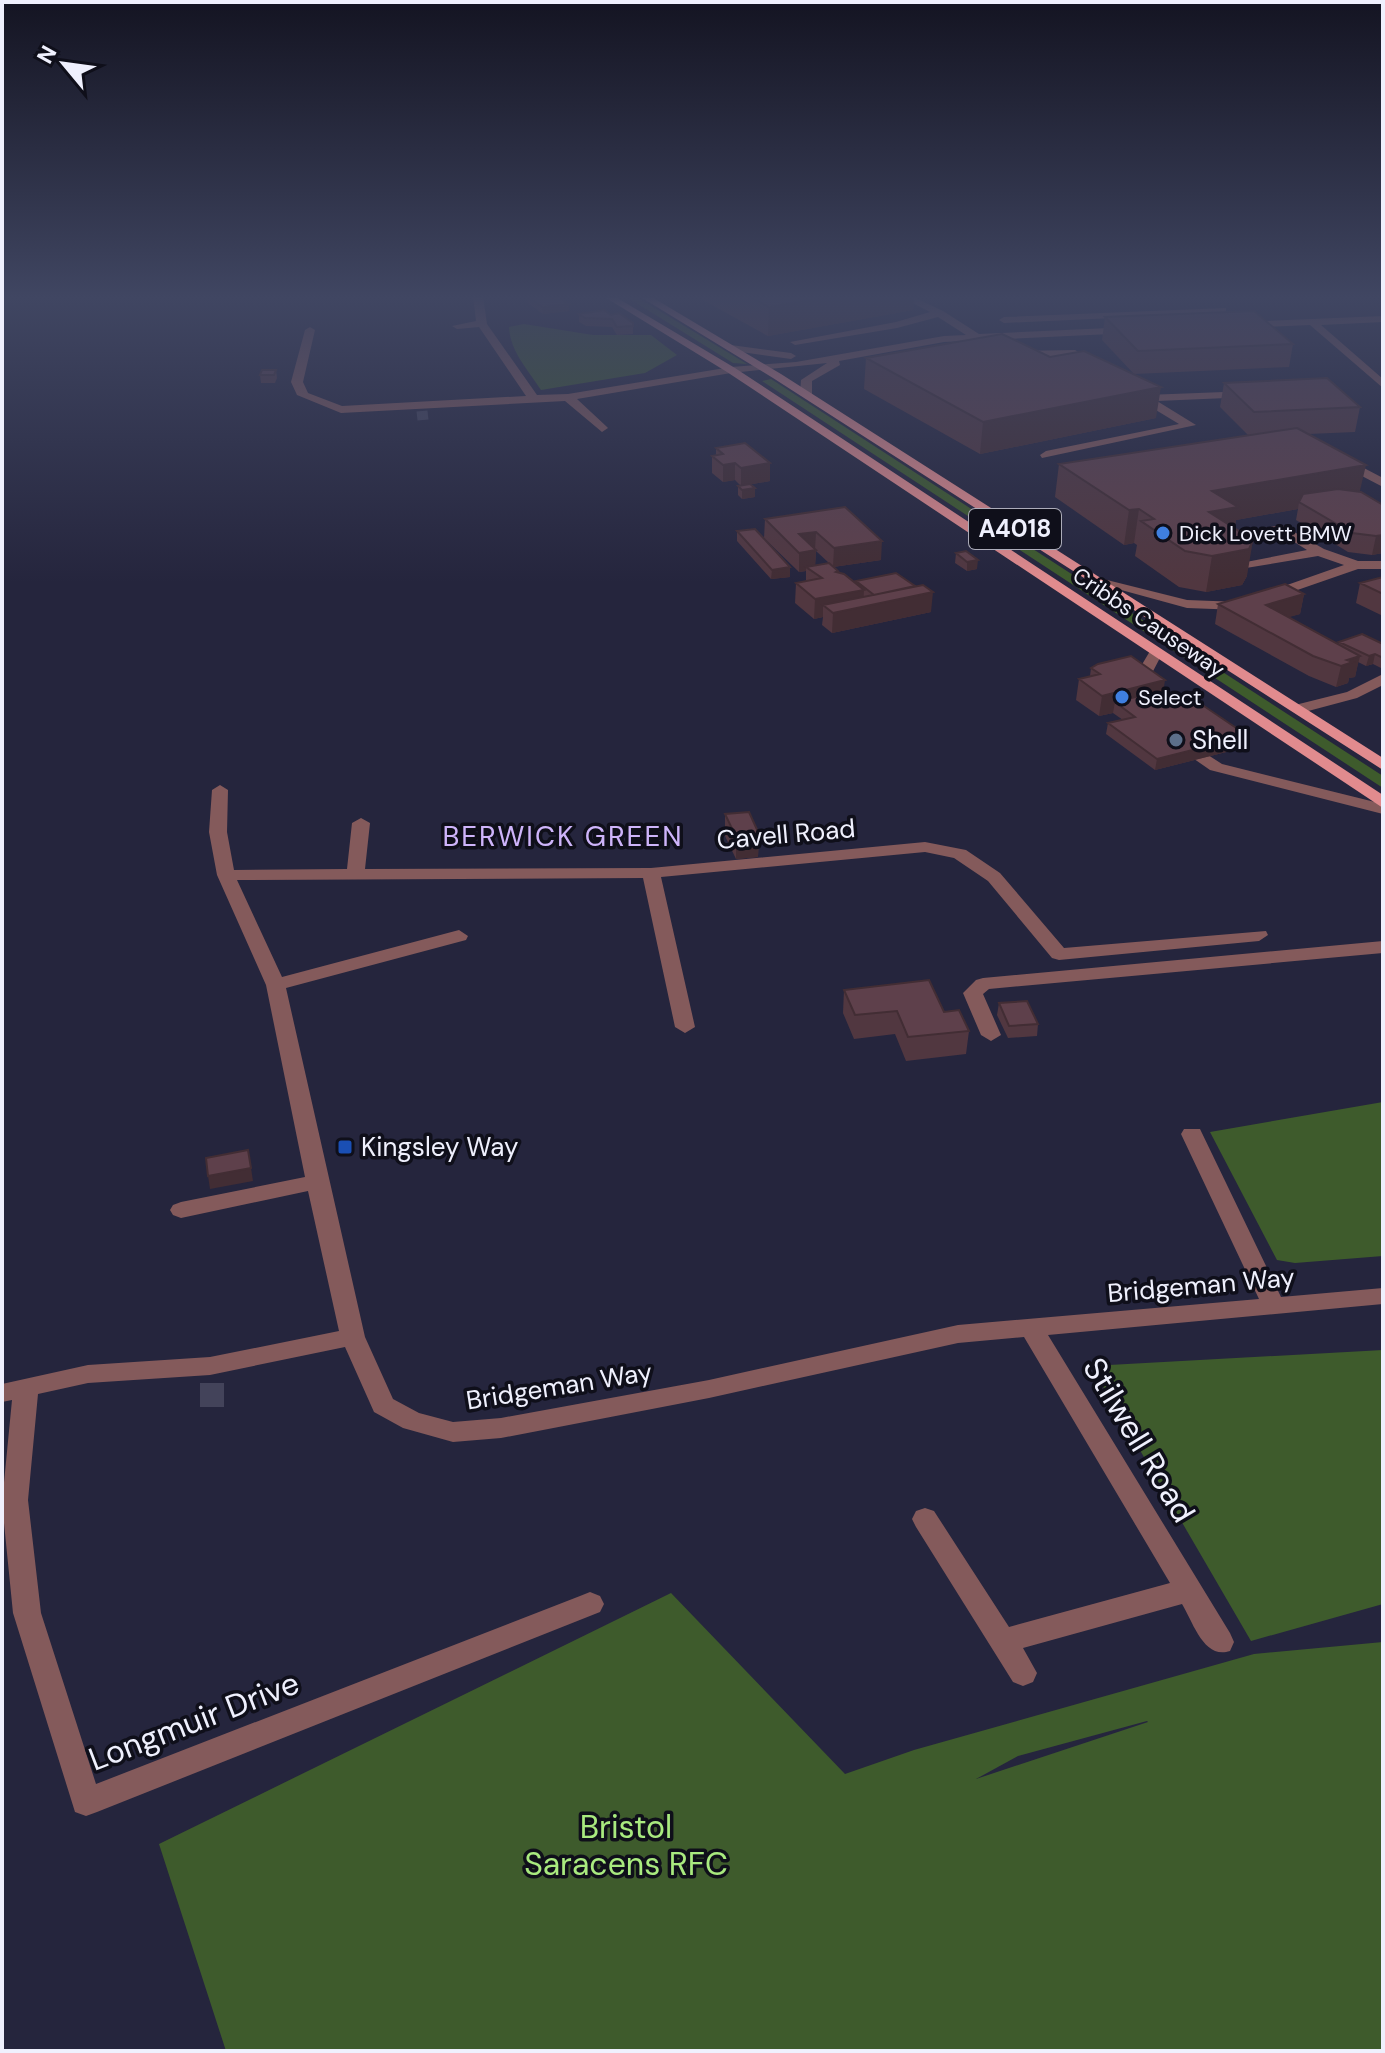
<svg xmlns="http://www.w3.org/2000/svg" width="1385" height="2053" viewBox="0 0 1385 2053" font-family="'DM Sans',sans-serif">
<rect width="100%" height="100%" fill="#25253d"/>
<path fill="#3e5b2c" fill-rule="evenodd" d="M625 296H635L747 364 733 363Z
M524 324 593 335H651L677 355 645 373 541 390C528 370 510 351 509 327Z
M771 379 1383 776V788L762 381Z
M1383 1102V1256L1295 1263 1277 1260 1210 1132Z
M1383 1350V1604L1251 1641 1091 1366Z
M671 1593 845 1774 914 1750 1254 1654 1383 1642V2051H226L159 1844ZM1147 1721 1148 1722 976 1779 1018 1756Z"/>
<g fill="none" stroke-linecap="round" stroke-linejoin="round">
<path stroke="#43435a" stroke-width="11" stroke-dasharray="11 6" stroke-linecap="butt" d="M422 411 423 420"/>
<path stroke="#43435a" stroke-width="24" stroke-dasharray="24 12" stroke-linecap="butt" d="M212 1383V1408"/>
<path fill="#845a5b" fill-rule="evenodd" d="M473 296H483L487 324 537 395 568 394 731 367 796 362 944 336 966 335 938 317 897 328 795 345 790 342 896 322 930 312 899 296H911L943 311 979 334 1131 327 1136 330 1131 333 944 342 839 361 840 365 812 381V395L806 398 800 395 801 380 827 363 731 373 577 399 606 426 608 428 602 432 565 401 341 413 297 395 291 382 305 330 310 327 315 330 303 382 308 393 342 406 526 396 479 327 457 329 452 326 476 321Z
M1226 308V312L1222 313 1004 323 999 320 1004 317Z
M1383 316V322L1321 325 1383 379V388L1310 325 1243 328 1238 325 1243 322Z
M731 345 791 353 796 356 791 359 727 350 726 348Z
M1015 351 1075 350 1080 353 1075 356H1011L1010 354Z
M1135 390 1146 395 1250 391 1256 394 1250 397 1157 401 1196 425 1042 458 1040 455 1046 451 1179 424 1131 395V391Z
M1341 456 1383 478V487L1337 463V457Z
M1282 525 1324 549 1358 561H1383V569H1358L1240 610 1187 608 1092 582 1099 578 1187 600 1239 602 1344 565 1318 556 1246 568V562L1307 550 1280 533 1236 541 1229 537 1236 533Z
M1155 650 1162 654 1150 677 1163 687 1155 692 1134 678 1150 651Z
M1383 674V685L1357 698 1297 714 1289 709 1291 706 1347 692Z
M1180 737 1222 764 1383 804V814L1210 770 1174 745 1172 742Z
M220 785 228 790 227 832 234 870 347 869 352 823 361 818 370 823 365 869 651 868 925 842 966 850 1000 873 1064 948 1266 931 1268 935 1259 941 1059 960 1052 958 988 881 954 858 925 852 661 877 695 1027 685 1033 675 1027 643 878 237 880 282 977 459 930 468 936 466 940 286 988 365 1337 393 1399 419 1413 453 1422 501 1418 709 1380 958 1325 1259 1299 1181 1134 1184 1129H1200L1281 1297 1383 1288V1304L1048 1335 1230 1633 1234 1642 1230 1651C1204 1660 1193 1622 1182 1604L1023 1648 1037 1673 1033 1682 1023 1686 1013 1682 916 1527 912 1519 916 1511 925 1508 934 1511 1009 1627 1170 1583 1024 1337 958 1343 709 1398 501 1438 453 1442 403 1428 374 1412 345 1347 210 1375 88 1383 38 1394 28 1500 41 1613 96 1784 580 1596 590 1592 600 1596 604 1604 600 1612 97 1812 86 1816 75 1812 13 1613 2 1503 12 1400 2 1402V1384L88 1365 210 1357 339 1331 308 1191 181 1218 173 1215 170 1210 173 1205 181 1202 305 1177 266 985 217 875 209 832 212 790Z
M1383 941V953L989 989 983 994 1001 1035 991 1041 981 1035 963 993 976 980 983 978Z"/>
<path fill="#e18b8e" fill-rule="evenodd" d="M603 296H614L735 368 1383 795V808L727 372Z
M639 296H650L781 374 1383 758V770L773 378Z"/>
</g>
<path fill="#513740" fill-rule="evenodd" d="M527 296 569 304V311L543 314 528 303Z
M701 296H914L913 310 768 336 701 299Z
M940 296H1037L943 299Z
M579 314 611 315 633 323V334L617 335 612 327 586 326 579 322Z
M1105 317 1293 344 1289 367 1134 374 1102 340Z
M1050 357 1156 418 980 454 864 389 866 358Z
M276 370 277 378 275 383H261L260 375Z
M1224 383 1360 407 1355 432 1308 434 1360 492 1383 505V553L1372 555 1348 552 1296 520 1298 509 1236 520 1234 528 1247 576 1242 585 1206 592 1179 587 1135 556 1137 545 1134 543 1124 545 1055 497 1059 464 1249 436 1220 407Z
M716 448 770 463V481L741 486 735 480 723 482 712 473V456L716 455Z
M738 486 755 497 742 499 738 495Z
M845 507 881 560 833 567 838 572 856 583V581L931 612 832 633 822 625 823 617 814 619 795 603 796 583 806 581V571L799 572 764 538 765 519ZM816 551 829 563 815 566Z
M737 531 790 567V577L771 579 737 541Z
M956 553 977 569 967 571 955 563Z
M1383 577V616L1356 603 1360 583Z
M1304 594 1300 614 1288 617 1338 645 1339 642 1383 644V669L1373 664 1366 666 1358 662 1355 677 1349 678 1348 683 1336 687 1309 676 1215 624 1218 604Z
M1091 668 1164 690 1186 705 1248 736 1246 747 1155 770 1106 734 1108 723 1123 720 1113 713 1099 716 1076 700 1079 679 1090 676Z
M725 814 759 834 758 857 736 859 725 836Z
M844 990 944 1012 969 1031 966 1054 906 1061 895 1034 854 1039 843 1013Z
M999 1003 1038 1024 1037 1036 1008 1038 997 1015Z"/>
<path fill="#422d34" d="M834 296H914L913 310 768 336 769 307Z
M569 304V311L543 314 542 307Z
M1161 387 1156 418 980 454 983 422Z
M735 463V480L723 482V465Z
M770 463V481L741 486V468Z
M1366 465 1358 499 1299 502 1298 509 1236 520 1232 542 1203 547 1212 491Z
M755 488V497L742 499V490Z
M1139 509 1134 543 1124 545 1129 510Z
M816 532 815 550 798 553 799 534Z
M1383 535V553L1372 555 1376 536Z
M1253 540 1247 576 1242 585 1206 592 1212 556Z
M882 541 881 560 833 567 834 548Z
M816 550 815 569 806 567V571L799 572V553Z
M978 560 977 569 967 571V562Z
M790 567V577L771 579 772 570Z
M864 590 863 607 933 592 931 612 832 633 833 613 823 605V617L814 619 815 599Z
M1304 594 1300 614 1262 625 1266 605Z
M1375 654 1373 664 1366 666 1369 656Z
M1360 656 1355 677 1349 678 1348 683 1336 687 1341 666 1347 660Z
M1165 680 1162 701 1115 702 1113 713 1099 716 1102 696Z
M1248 736 1246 747 1155 770 1157 759Z
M759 834 758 857 736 859V837Z
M251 1168 253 1181 210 1189 208 1176Z"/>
<path fill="#5e404b" stroke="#422d34" stroke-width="2" d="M527 296H557L569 304 542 307Z
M748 296H834L769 307Z
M604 310 611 315 619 313 633 323V326L617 327 612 319 585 318 579 314Z
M1254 311 1293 344 1138 351 1105 317Z
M1002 334 1050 357 1084 351 1161 387 983 422 866 358Z
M262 370H276L274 375H260Z
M1327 378 1360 407 1254 412 1224 383Z
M1297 428 1366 465 1212 491 1238 507 1209 512 1253 540 1249 549 1212 556 1185 551 1141 521 1154 519 1139 509 1129 510 1059 464Z
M745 443 770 463 741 468 735 463 723 465 712 456 723 454 716 448Z
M750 484 755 488 742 490 738 486Z
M1338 489 1361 492 1383 505V535L1376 536 1352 533 1299 502 1303 494Z
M845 507 882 541 834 548 816 532 799 534 816 550 799 553 765 519Z
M755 529 790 567 772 570 737 531Z
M966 551 978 560 967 562 956 553Z
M829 563 838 571 836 572 844 574 864 590 815 599 796 583 822 578 806 567Z
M896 573 915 586 874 595 856 581Z
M1383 577V594L1360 583Z
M1285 584 1304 594 1266 605 1360 656 1347 660 1353 662 1341 666 1313 656 1218 604Z
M923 585 933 592 833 613 823 605Z
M1362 634 1383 644V658L1375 654 1369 656 1339 642Z
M1131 656 1165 680 1102 696 1079 679 1100 674 1091 668 1098 664Z
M1164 690 1186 705 1198 702 1248 736 1157 759 1108 723 1135 717 1115 702Z
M749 812 759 834 736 837 725 814Z
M929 980 944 1012 959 1010 969 1031 908 1037 897 1011 855 1015 844 990Z
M1027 1001 1038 1024 1009 1026 999 1003Z
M248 1150 251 1168 208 1176 206 1158Z"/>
<linearGradient id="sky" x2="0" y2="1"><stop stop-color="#141422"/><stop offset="0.51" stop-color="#404662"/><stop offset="1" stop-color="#404662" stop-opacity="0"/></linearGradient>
<rect width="1385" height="583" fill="url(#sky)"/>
<g fill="#3f7fe0" stroke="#0f0f1a" stroke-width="3">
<circle cx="1163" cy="533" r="8"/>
<circle cx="1122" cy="697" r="8"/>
</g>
<circle fill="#5c6f8a" stroke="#0f0f1a" stroke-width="3" cx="1176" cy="740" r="8"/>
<rect fill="#1a4fb4" stroke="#0f0f1a" stroke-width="3" x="337" y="1139" width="16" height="16" rx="4"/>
<g text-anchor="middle" stroke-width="7" stroke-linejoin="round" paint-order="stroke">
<g font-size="22" fill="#eff0fd" stroke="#0f0f1a" text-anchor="start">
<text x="1179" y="541">Dick Lovett BMW</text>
<text x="1138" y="705">Select</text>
</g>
<g font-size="22" fill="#eff0fd" stroke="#0f0f1a">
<text transform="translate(1149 622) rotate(34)" y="8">Cribbs Causeway</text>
</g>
<rect fill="#0f0f1a" stroke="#acacb9" stroke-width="2" x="969" y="509" width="92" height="40" rx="6"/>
<g font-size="24" font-weight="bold" fill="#eff0fd">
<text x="1015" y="537">A4018</text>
</g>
<g font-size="26" fill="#eff0fd" stroke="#0f0f1a" text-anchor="start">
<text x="1192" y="749">Shell</text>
<text x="361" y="1156">Kingsley Way</text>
</g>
<g font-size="26" fill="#eff0fd" stroke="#0f0f1a">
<text transform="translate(786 834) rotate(-5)" y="9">Cavell Road</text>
<text transform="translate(1201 1285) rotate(-5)" y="9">Bridgeman Way</text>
<text transform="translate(559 1386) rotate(-9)" y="9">Bridgeman Way</text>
</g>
<g font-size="28" letter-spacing="2" fill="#ceb4fa" stroke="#0f0f1a">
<text x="563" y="846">BERWICK GREEN</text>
</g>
<g font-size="32" fill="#eff0fd" stroke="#0f0f1a">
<text transform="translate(1139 1440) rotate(59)" y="11">Stilwell Road</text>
<text transform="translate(194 1721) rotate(-21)" y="11">Longmuir Drive</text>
</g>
<g font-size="32" fill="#a9ea7f" stroke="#0f0f1a">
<text x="626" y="1838">Bristol<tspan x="626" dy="37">Saracens RFC</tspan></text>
</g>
</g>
<rect width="1385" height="2053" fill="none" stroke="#eff0fd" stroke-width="8"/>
<g transform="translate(64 64) rotate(299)" stroke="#0f0f1a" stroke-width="6" paint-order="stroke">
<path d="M0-6L14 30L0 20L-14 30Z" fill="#eff0fd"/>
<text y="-12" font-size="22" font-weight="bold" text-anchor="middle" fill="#eff0fd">N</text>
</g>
</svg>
